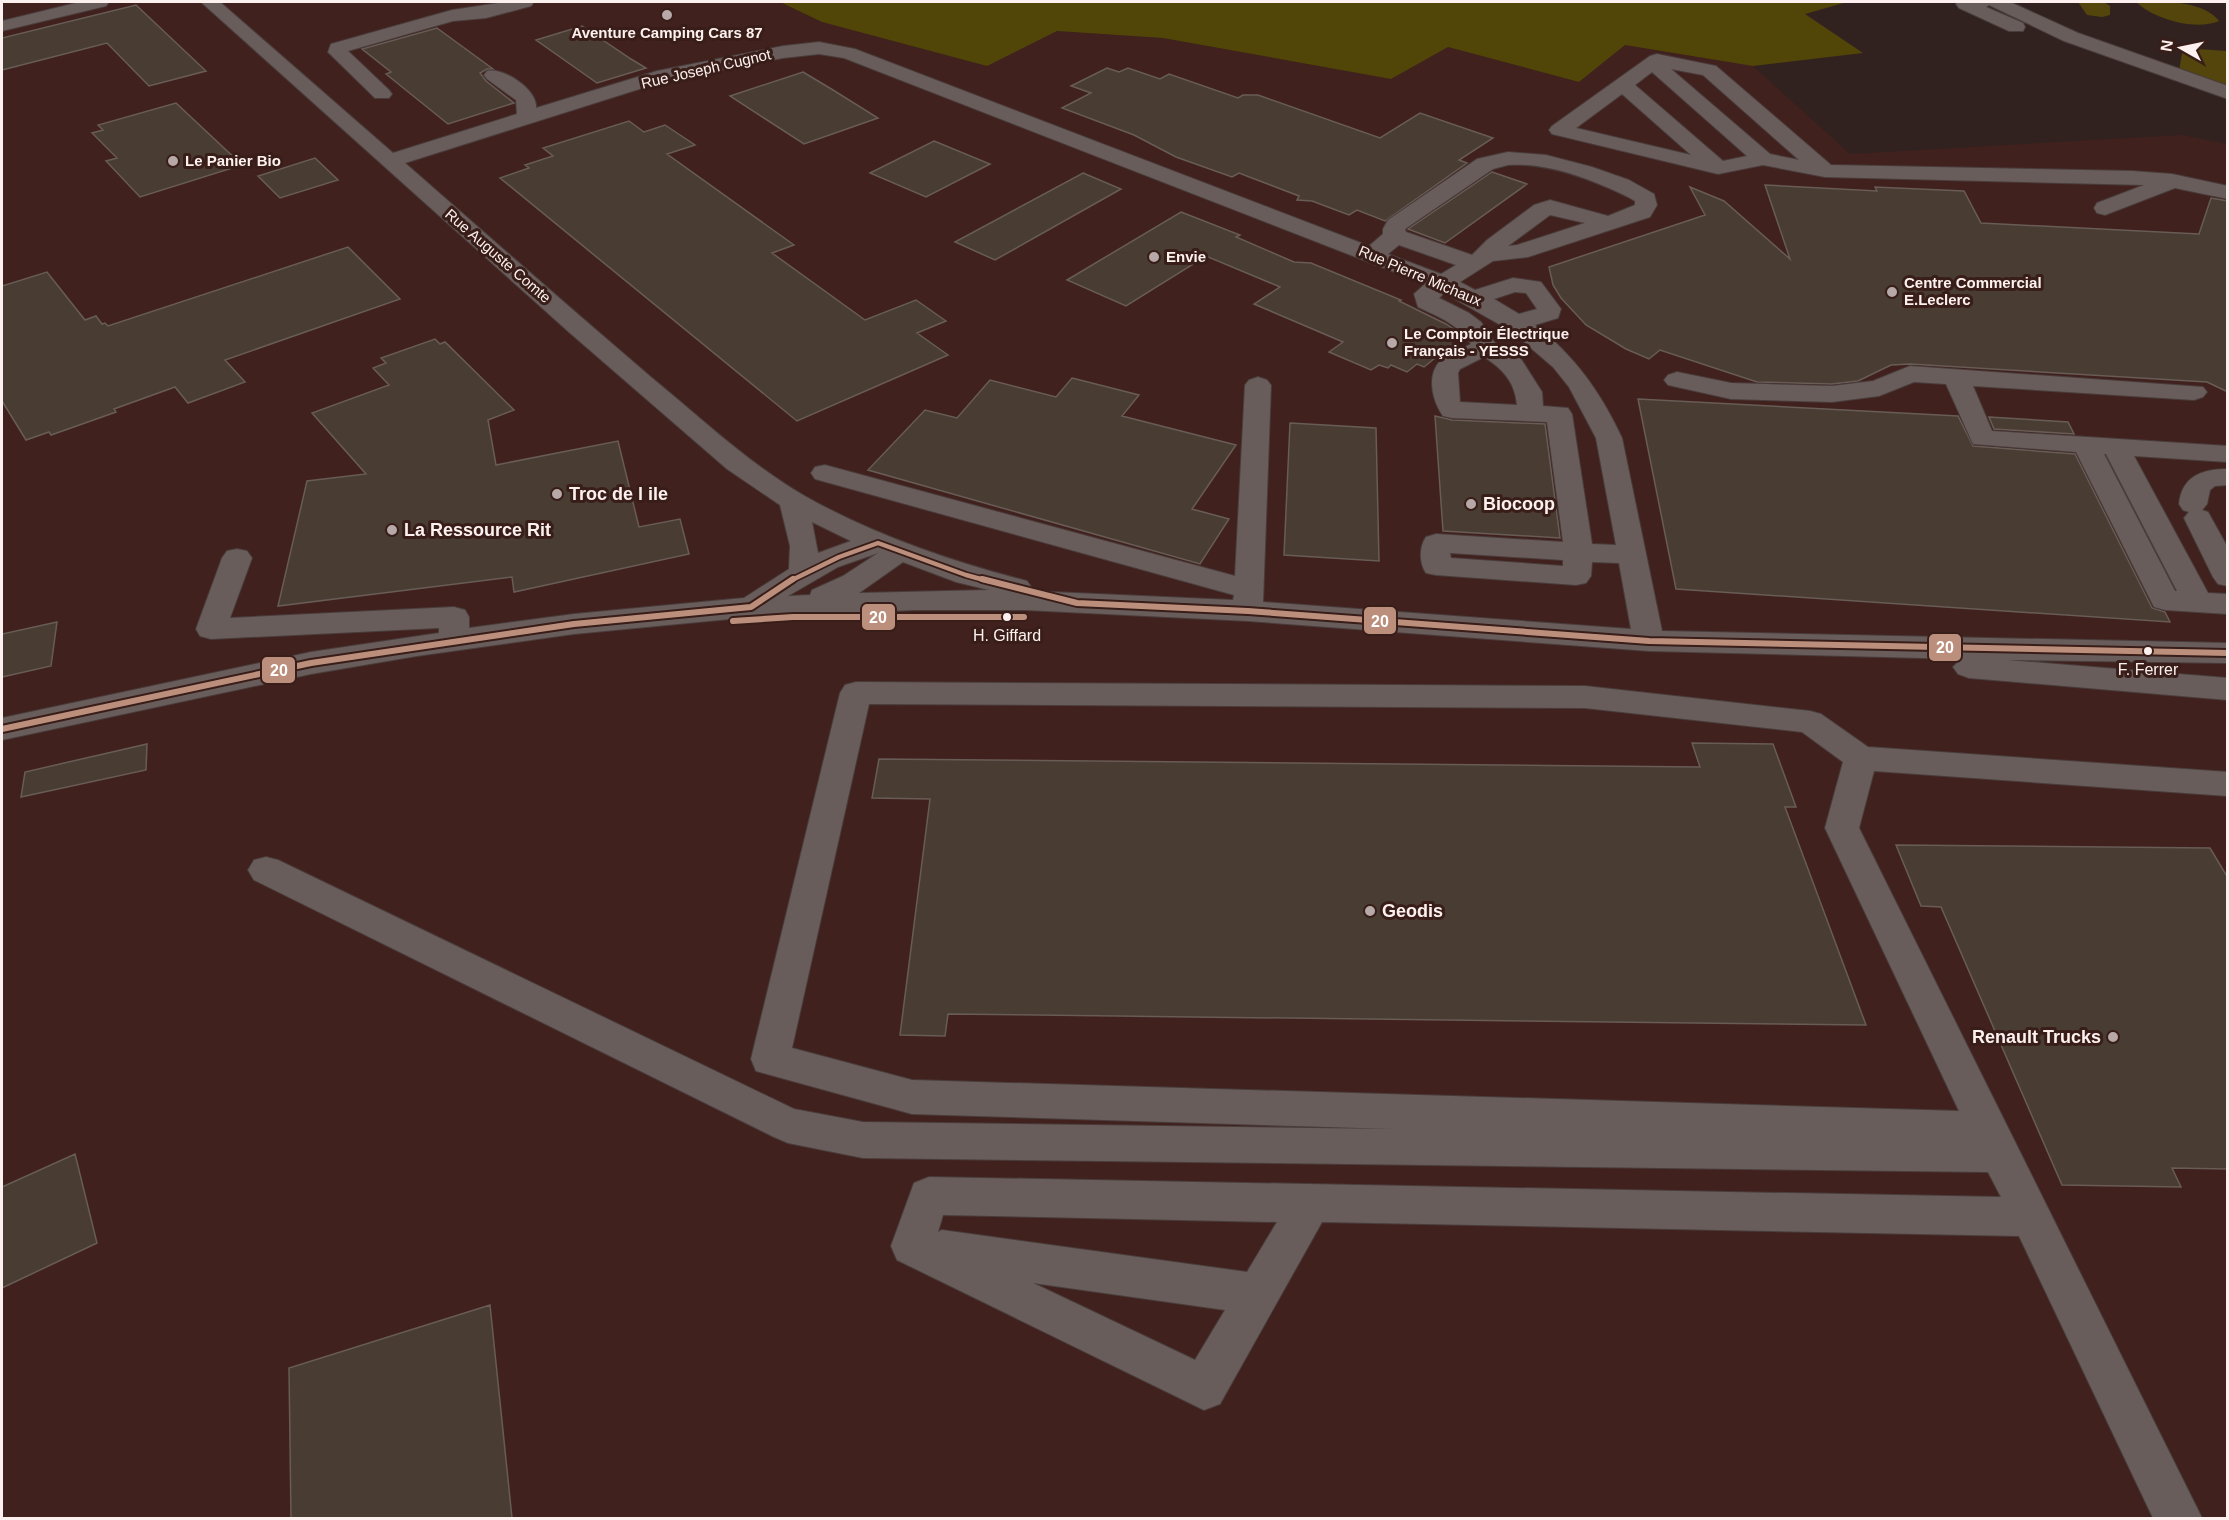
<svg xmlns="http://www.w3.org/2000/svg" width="2229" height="1520" viewBox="0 0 2229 1520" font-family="Arial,sans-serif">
<rect width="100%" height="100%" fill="#312220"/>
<path fill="#41211d" d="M2 2H780L822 22 987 66 1057 31 1163 38 1391 79 1448 47 1579 82 1625 45 1753 66 1850 154 2182 135 2227 144V1518H2Z"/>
<path fill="#53450b" d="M2078 2H2104L2110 6V15L2102 17 2087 15Z
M2136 2C2160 1 2203 0 2219 21 2195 31 2154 19 2136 2Z
M2183 48 2227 51V87L2179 71Z"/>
<path fill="#524508" d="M780 2H1847L1805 14 1863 53 1753 66 1625 45 1579 82 1448 47 1391 79 1163 38 1057 31 987 66 822 22Z"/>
<path fill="#493c32" stroke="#685c57" stroke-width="1.5" d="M136 5 206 71 149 86 107 43 2 70V38Z
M582 26 631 59 646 68 597 83 536 40Z
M437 28 493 69H487L480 73 486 81 514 103 448 124 386 74 391 72 362 49Z
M1107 68 1119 72 1128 68 1160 79 1169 74 1238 98 1243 95H1258L1380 138 1420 113 1493 138 1459 160 1467 163 1385 221 1357 210 1349 215 1312 201 1297 200 1299 196 1239 173 1232 177 1176 157 1134 135 1062 108 1091 93 1071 86Z
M803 72 833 90 878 118 804 144 730 96Z
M176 103 242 165 140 197 106 161 117 158 92 133 103 130 98 125Z
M629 121 644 132 665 125 695 145 667 154 794 245 772 253 865 320 916 300 946 321 917 333 948 355 797 421 500 178 529 168 525 165 553 156 543 148Z
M934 141 990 164 926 197 870 173Z
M315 158 338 180 280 198 258 176Z
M1492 172 1527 184 1445 243 1408 229Z
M1083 173 1121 189 995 260 955 242Z
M1765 185 1877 191 1875 187 1964 191 1981 223 2199 234 2211 198 2228 201V392L2207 382 1910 364 1891 365 1858 381 1832 384 1757 382 1660 350 1649 359 1626 349 1586 325 1561 298 1553 285 1549 267 1705 215 1690 187 1724 201 1790 259Z
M1181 212 1240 235 1236 237 1294 262 1311 263 1401 300 1399 301 1446 324 1458 332 1455 335 1461 337 1424 367 1417 364 1407 372 1391 365 1388 368 1379 365 1371 370 1329 352 1343 342 1254 304 1280 287 1206 256 1126 306 1067 280Z
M348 247 400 299 225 360 245 382 188 403 175 387 114 409 116 412 51 435 49 432 26 440 2 401V286L47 272 85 320 96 316 102 324 105 323 108 326Z
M435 339 440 344 445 342 514 410 488 420 496 465 618 441 639 527 680 519 689 554 514 592 512 577 278 606 307 481 366 474 312 413 389 385 373 368 386 363 381 358Z
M1072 378 1139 395 1122 416 1236 445 1192 509 1229 519 1200 564 868 470 925 410 957 418 990 380 1056 397Z
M1638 399 1958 416 1973 446 2075 454 2152 608 2165 612 2170 622 1676 589Z
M1435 416 1452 420 1545 424 1560 538 1443 531Z
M1989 417 2068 422 2074 434 1994 429Z
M1290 423 1376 428 1379 561 1284 555Z
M57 622 51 666 2 677V634Z
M1692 743 1773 744 1796 807H1785L1866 1025 948 1014 945 1036 900 1035 930 799 872 798 879 759 1700 767Z
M147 744 146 770 21 797 25 772Z
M1896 845 2210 848 2228 878V1169L2172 1168 2181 1187 2062 1185 1941 907 1921 906Z
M75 1154 97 1243 2 1288V1187Z
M490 1305 512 1518H291L289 1368Z"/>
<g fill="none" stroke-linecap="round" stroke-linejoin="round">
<defs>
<path id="minor" d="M80 2H109L106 6 2 31V21Z
M201 2H220L393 153 517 114 516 100 487 79 484 75 487 71C504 67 538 90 536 108L657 71 783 46 819 42 855 49 1369 246 1383 234V229L1388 220 1477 159 1508 152 1546 155 1592 167 1629 180 1654 194 1657 205 1650 217 1528 257 1493 261 1460 282 1475 290 1513 278 1541 282 1561 309 1558 318 1535 325C1575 356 1601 393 1622 438L1662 631 2228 643V663L2007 660 2228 678V700L1969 678 1958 674 1953 667 1961 659 1649 651 1248 621 1025 610H914L751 617 574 634 417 656 311 674 2 740V718L311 652 439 633V628L211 639 200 636 196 629 222 558 227 551 237 549 247 551 252 558 230 618 454 607 465 610 469 617V628L574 614 744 598 789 569 790 546 780 505 727 469 570 333ZM819 54 844 58 1425 284 1414 294 1418 307C1439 317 1458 324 1471 344 1462 349 1448 353 1441 360 1426 375 1432 400 1443 416L1452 418 1547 422 1563 542 1436 534 1426 537C1419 547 1419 563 1426 573L1436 575 1576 585 1586 583 1591 576 1592 562 1619 563 1631 629 1263 602 1271 385 1267 380 1258 377 1249 380 1245 385 1235 576 825 465 815 467 811 473 815 479 1234 595 1233 600 1030 591 1032 588 1027 581C950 561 873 535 803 495 748 463 701 418 652 378 569 307 487 235 405 163L668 80 783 58ZM1508 165C1548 162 1593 180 1628 197L1635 201V205L1608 216 1550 200 1534 205 1487 240 1472 255 1406 232 1405 229 1493 169ZM1550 215 1585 223 1517 245 1508 246ZM1399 245 1456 265 1441 274 1388 254ZM1515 292 1526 293 1537 309 1519 314 1494 299ZM1444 293 1511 331 1553 367 1569 387 1596 438 1616 545 1592 544 1572 414 1568 408 1543 406 1542 392 1521 359 1494 342 1481 322 1469 313 1439 298ZM1484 357C1503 369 1515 382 1517 405L1460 402 1458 373 1460 369ZM812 522 851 541 818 553ZM878 553 843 576 812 590 810 595 788 596 838 567ZM1450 553 1563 560V566L1451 558ZM903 562 956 582 989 590 859 593Z
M505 2H534L531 6 486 18 453 21 348 51 389 90 392 94 389 98H375L328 52 331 44 452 10Z
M1958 2H2010L2078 33 2228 86V99L2064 41 1989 5 1986 7 2023 23 2025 27 2023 31H2009L1959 8 1956 4Z
M1657 54 1716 66 1831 165 2132 171 2172 174 2228 186V199L2175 188 2105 215 2097 213 2094 208 2097 203 2144 185 1825 177 1763 165 1718 174 1552 134 1549 130 1552 126 1650 56ZM1671 69 1703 75 1799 160 1770 154ZM1652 72 1747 156 1723 161 1635 85ZM1622 94 1691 155 1576 128Z
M1910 366 2203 387 2207 392 2203 397 2194 400 1973 386 1992 431 2228 446V462L2134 456 2208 593 2228 594V614L2165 610 2154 607 2076 452 1973 444 1946 384 1914 382 1879 396 1832 402 1731 399 1668 385 1664 380 1668 375 1677 372 1731 383 1832 386 1873 381ZM2104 454H2106L2177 591H2175Z
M2228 469V485L2215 486 2210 490 2207 504 2202 510 2208 512 2228 548V586L2218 584 2213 577 2184 518 2189 512 2183 510 2179 504C2182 476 2202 469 2228 469Z
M856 682 1585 686 1810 711 1821 714 1868 747 2228 772V796L1874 771 1859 828 2202 1518H2153L2019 1236 1322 1222 1220 1404 1204 1410 897 1260 891 1246 914 1183 929 1177 2001 1197 1988 1172 863 1158 788 1143 774 1137 254 880 248 870 254 860 266 857 278 860 794 1109 863 1122 1393 1129 912 1114 756 1071 751 1059 840 693 845 685ZM869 704 1585 708 1802 732 1843 762 1825 828 1959 1111 912 1080 792 1048ZM943 1215 1277 1222 1247 1272 942 1230 938 1232ZM1033 1283 1225 1310 1195 1360Z"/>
</defs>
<use href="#minor" stroke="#493d3c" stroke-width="2"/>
<use href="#minor" fill="#695d5b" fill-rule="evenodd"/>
<defs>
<path id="bus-1-far1" d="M790 581 839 557 878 543 966 575 988 581"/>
<path id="bus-1" d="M982 579 1077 603 1248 611 1649 641 2228 653
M733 621 793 617H1024
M2 729 311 663 574 624 751 607 793 579"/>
</defs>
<use href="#bus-1-far1" stroke="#381d19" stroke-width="8"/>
<use href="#bus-1" stroke="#381d19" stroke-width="10"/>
<use href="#bus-1-far1" stroke="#bb8f7c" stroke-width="4.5"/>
<use href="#bus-1" stroke="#bb8f7c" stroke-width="6"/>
</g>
<g fill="#b6a9a7" stroke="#381d19" stroke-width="2">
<circle cx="667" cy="15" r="6"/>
<circle cx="173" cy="161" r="6"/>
<circle cx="1154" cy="257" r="6"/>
<circle cx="1892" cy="292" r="6"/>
<circle cx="1392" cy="343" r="6"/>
<circle cx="557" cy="494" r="6"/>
<circle cx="1471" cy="504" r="6"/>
<circle cx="392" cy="530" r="6"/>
<circle cx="1370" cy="911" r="6"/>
<circle cx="2113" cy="1037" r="6"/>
</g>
<g fill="#fdf1ef" stroke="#381d19" stroke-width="2">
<circle cx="1007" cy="617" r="5"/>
<circle cx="2148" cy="651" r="5"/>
</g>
<g text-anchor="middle" stroke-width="6" stroke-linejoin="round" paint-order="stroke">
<g font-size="15" font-weight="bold" fill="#fdf1ef" stroke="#381d19" text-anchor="start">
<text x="667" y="38" text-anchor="middle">Aventure Camping Cars 87</text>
<text x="185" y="166">Le Panier Bio</text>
<text x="1166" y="262">Envie</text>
<text x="1904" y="288">Centre Commercial<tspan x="1904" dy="17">E.Leclerc</tspan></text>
<text x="1404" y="339">Le Comptoir Électrique<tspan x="1404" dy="17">Français - YESSS</tspan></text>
</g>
<g font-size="15" fill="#fdf1ef" stroke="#381d19">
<text transform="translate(706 69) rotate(-13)" y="5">Rue Joseph Cugnot</text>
<text transform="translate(498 256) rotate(41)" y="5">Rue Auguste Comte</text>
<text transform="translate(1420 276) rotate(23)" y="5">Rue Pierre Michaux</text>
</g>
<g font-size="16" fill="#fdf1ef" stroke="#381d19">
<text x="1007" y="641">H. Giffard</text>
<text x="2148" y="675">F. Ferrer</text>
</g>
<g font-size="18" font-weight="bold" fill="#fdf1ef" stroke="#381d19" text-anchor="start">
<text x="569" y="500">Troc de l ile</text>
<text x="1483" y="510">Biocoop</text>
<text x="404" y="536">La Ressource Rit</text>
<text x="1382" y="917">Geodis</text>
<text x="2101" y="1043" text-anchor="end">Renault Trucks</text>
</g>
</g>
<g stroke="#381d19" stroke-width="2">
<rect x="861" y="603" width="35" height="28" rx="6" fill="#bb8f7c"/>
<rect x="1363" y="606" width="34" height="29" rx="6" fill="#bb8f7c"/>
<rect x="1928" y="633" width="34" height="29" rx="6" fill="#bb8f7c"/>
<rect x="261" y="656" width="35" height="28" rx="6" fill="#bb8f7c"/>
</g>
<g font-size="16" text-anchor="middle" font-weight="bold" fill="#fff">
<text x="878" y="623">20</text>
<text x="1380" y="627">20</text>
<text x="1945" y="653">20</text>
<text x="279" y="676">20</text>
</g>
<rect width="2229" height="1520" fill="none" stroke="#fdf1ef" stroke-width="6"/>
<g transform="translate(2181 48) rotate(279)" stroke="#381d19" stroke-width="4.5" paint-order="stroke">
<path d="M0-4.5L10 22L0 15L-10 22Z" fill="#fdf1ef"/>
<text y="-9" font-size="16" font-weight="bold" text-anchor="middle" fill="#fdf1ef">N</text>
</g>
</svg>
